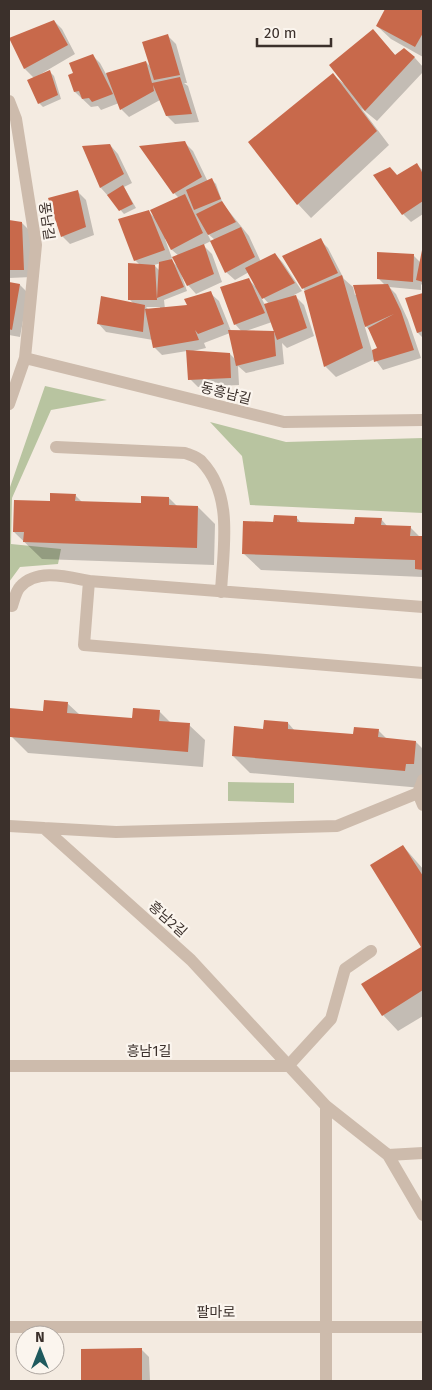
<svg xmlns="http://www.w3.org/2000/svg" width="432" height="1390" viewBox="0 0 432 1390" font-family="'Fira Sans','Noto Sans KR',sans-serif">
<rect width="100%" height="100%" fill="#f4ebe1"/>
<path fill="#b8c4a0" d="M45 386 107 400 51 410 12 498 11 544 61 549 58 564 20 567 9 582V490Z
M210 422 286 442 423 438V513L250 505 242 456Z
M228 782 294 783V803L228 801Z"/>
<path fill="#0003" fill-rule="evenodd" d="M387 9H423V57L391 39 377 26Z
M54 21 62 29 75 54 34 78 25 69 11 39Z
M373 31 396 56 404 50 415 58 423 67V72L377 121 361 108 389 145 311 218 298 204 250 142 333 75 348 87Z
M167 35 176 44 187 83H184L188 86 199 122 175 124 167 116 160 100 129 117 121 109 119 103 101 110 98 106 91 107 75 92 74 73 92 55 100 63 106 74 146 62 152 68Z
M50 72 54 76 61 99 43 107 39 103Z
M184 142 193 151 208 182 212 180 216 184 223 204 249 236 261 262 275 254 283 263 302 291 294 295 304 305 314 336 287 348 282 343 284 364 246 373 238 366 239 385 198 387 190 379 187 351 162 355 154 347 153 340 106 332 98 323 134 304 129 299 140 265 135 260 149 212 156 219 179 198 174 193ZM207 233 215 240 226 272 235 280 249 272 257 288 248 279 235 324 242 332 231 331 219 301 210 293 189 306 165 309 164 300 187 291 179 268 170 259 174 258 188 285 196 294 222 282 212 254 203 245 211 241ZM166 238 172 250 179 256 172 258 165 239ZM161 263 160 271 154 265ZM260 295H261L269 304 265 305ZM146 307H160V309L149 310ZM272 322 277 336 273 332 246 331ZM230 333 237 361 230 354 193 351 206 348 204 343Z
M110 145 118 154 132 183 124 187 136 208 124 214 101 188 84 147Z
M417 164 423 171V214L411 222 403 214 398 176Z
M78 192 86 200 94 235 70 244 62 236Z
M9 222 22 223 30 231 32 277 9 278Z
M320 240 328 248 344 279 353 287 355 295 386 286 379 279 414 256 421 263 423 252V286L421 284V290L389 287 396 294 408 320 421 358 383 370 375 359 336 377 325 366 305 291 284 256ZM364 324 371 332 378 349 372 351Z
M9 283 20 285 28 293 20 337 9 335Z
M423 294V338L418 333 407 299Z
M75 495 83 503 142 505 169 498 177 506 198 507 215 524 214 565 42 559 14 532 51 503Z
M296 517 302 524 355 526 381 519 388 527H410L420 537H423V577L261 570 243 553 275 523Z
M67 703 80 715 133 720 159 711 171 723 189 725 205 740 203 767 28 753 9 734V709L45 712Z
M288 723 295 731 354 735 378 730 387 739 416 742 423 749 422 788 250 773 233 756 264 730Z
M403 846 423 869V1016L398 1031 383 1015 422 947Z
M141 1349 149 1357 150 1381 82 1380Z"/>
<path fill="#c8694b" d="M385 9H423V33L415 47 376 26Z
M54 20 68 45 24 69 9 38Z
M373 29 395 55 404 48 415 57 365 111 329 65Z
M168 34 180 75 154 80 142 42Z
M93 54 113 94 92 102 89 98 82 99 79 91 74 92 68 75 73 73 69 63Z
M146 61 152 83 180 77 192 114 166 116 153 85 154 91 120 110 106 73Z
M50 70 58 95 38 104 27 80Z
M333 73 377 131 297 205 248 142Z
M185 141 202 177 173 194 139 146Z
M110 144 124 174 100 188 82 146Z
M417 163 423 174V201L402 215 373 175 390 167 397 175Z
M212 178 221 199 194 210 186 190Z
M123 185 133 204 119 211 107 195Z
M78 190 86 227 61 237 48 198Z
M185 194 203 233 171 250 150 210Z
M222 201 236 222 208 235 196 214Z
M149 210 165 250 134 261 118 219Z
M9 220 22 222 24 270H9Z
M241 227 255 257 225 273 210 241Z
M321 238 338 273 302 289 282 256Z
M204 244 214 274 187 286 172 257Z
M422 250H423V282L416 280Z
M377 252 414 254 413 282 377 279Z
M275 253 295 283 262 299 245 268Z
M172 259 184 287 157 298 159 262Z
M128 263 155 265 157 300H128Z
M342 275 363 348 324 367 304 291Z
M249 278 265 313 234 325 220 287Z
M9 282 20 284 12 330 9 329Z
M388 284 401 311 414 350 374 362 372 350 377 348 368 328 394 314 365 327 353 285Z
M211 291 224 324 198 334 195 330 199 340 153 348 145 309 187 305 184 299Z
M423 293V331L417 333 405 298Z
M296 295 307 328 277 340 264 304Z
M101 296 145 305 143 332 97 324Z
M228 330 274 331 276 356 236 366Z
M186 350 230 353 231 378 188 380Z
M50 493 76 494 75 501 141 503V496L169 497V505L198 506 197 548 23 542 24 532H13L14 500 50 501Z
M274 515 297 516V522L354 524 355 517 382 518 381 525 411 526 410 536H423V570L415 569V560L242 554 243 521 273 522Z
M44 700 68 702 67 713 132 718 133 708 160 710 159 721 190 723 188 752 10 737 9 708 43 711Z
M264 720 288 722V729L353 734 354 727 379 729 378 737 416 741 414 764H406L405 771 232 756 234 726 263 729Z
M403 845 423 876V990L382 1016 361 984 421 947 370 865Z
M142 1348V1380L81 1381V1349Z"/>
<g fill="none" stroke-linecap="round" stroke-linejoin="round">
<path stroke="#cdbbac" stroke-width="12" d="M9 101 16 119 36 245 25 358 9 404
M25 358 284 422 423 420
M56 447 185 453C190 455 198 457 202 462 234 496 223 549 221 592
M12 606C14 600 16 591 20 587 37 568 68 577 89 581
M423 607 89 581 84 645 423 673
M423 780 418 793 423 805
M9 826 44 828 191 960 326 1106 388 1155 423 1215
M44 828 116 832 337 826 418 793
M9 1066H288L331 1019 345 969 371 951
M326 1106V1381
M388 1155 423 1153
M9 1327H423"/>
</g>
<g text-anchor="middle" stroke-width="4.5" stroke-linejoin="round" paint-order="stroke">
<g font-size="14" fill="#3b302b" stroke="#fbf5ee">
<text transform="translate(47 221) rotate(82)" y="5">풍남길</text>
<text transform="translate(226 393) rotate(14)" y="5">동흥남길</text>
<text transform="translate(168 919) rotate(42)" y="5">흥남2길</text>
<text x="149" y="1056">흥남1길</text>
<text x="216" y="1317">팔마로</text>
</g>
</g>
<rect width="432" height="1390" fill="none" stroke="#3b302b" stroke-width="20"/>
<g transform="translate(40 1350)"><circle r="24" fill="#fbf5ee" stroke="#aea6a0"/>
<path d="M0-4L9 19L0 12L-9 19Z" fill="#1f5a5e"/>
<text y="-8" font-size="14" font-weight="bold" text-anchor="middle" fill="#3b302b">N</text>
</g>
<path d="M257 38v8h74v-8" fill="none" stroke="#3b302b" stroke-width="2.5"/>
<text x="264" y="38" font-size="15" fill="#3b302b" stroke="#fbf5ee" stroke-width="4" paint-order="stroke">20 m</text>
</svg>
